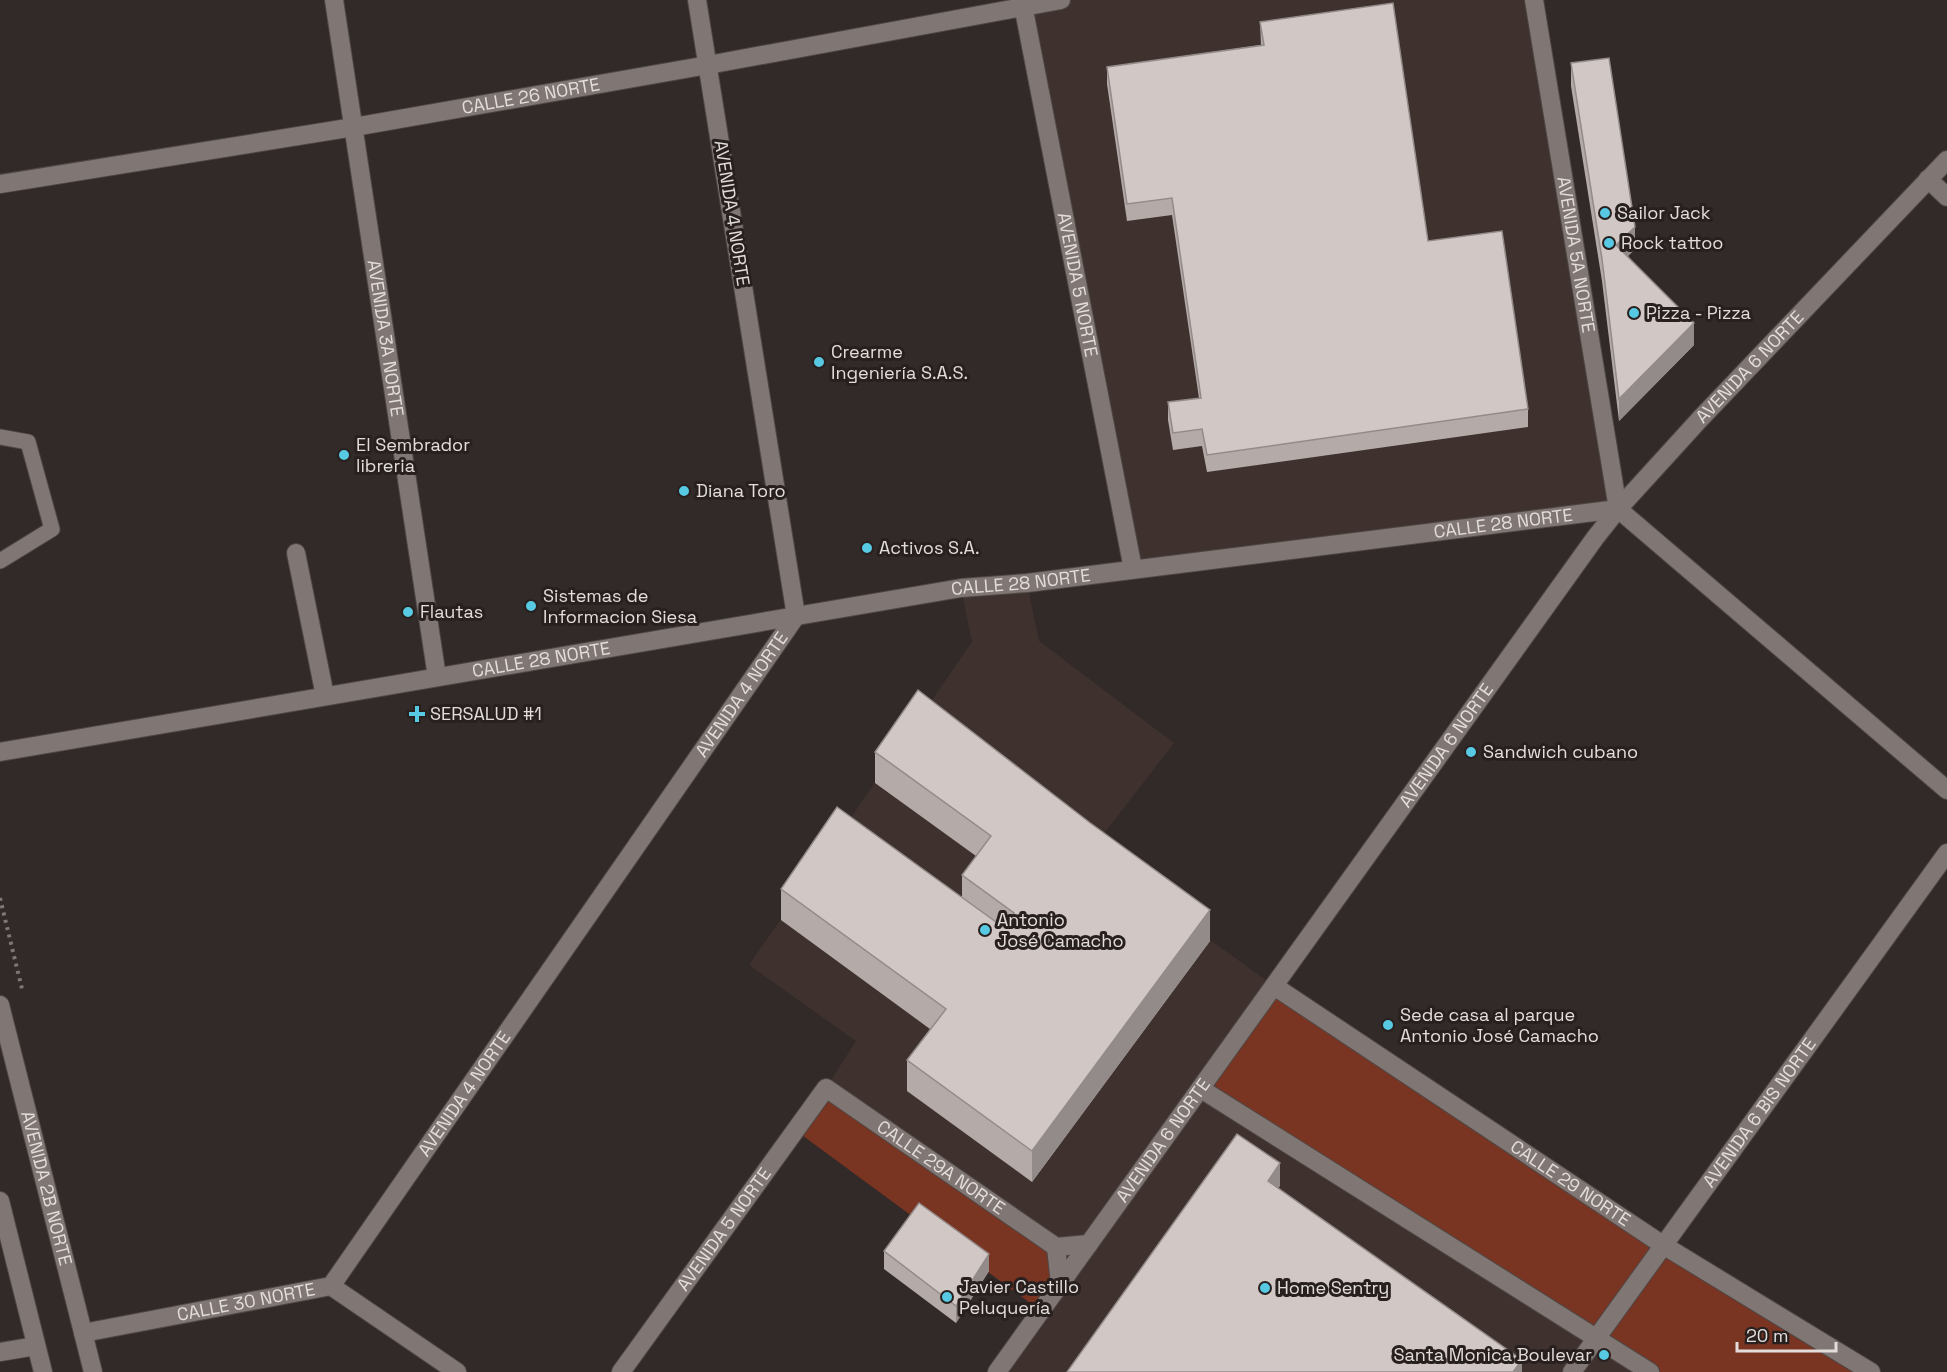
<svg xmlns="http://www.w3.org/2000/svg" width="1947" height="1372" viewBox="0 0 1947 1372" font-family="'Space Grotesk',sans-serif">
<rect width="100%" height="100%" fill="#322a28"/>
<path fill="#3f322e" d="M1061 0H1534L1618 509 1133 569 1023 6Z
M1027 583 1039 641 1174 743 1089 853 1274 986 1650 1372H1004L1041 1311 826 1088 856 1041 749 965 972 642 961 588Z"/>
<path fill="#793422" d="M1274 986 1871 1372H1650L1201 1089Z
M826 1088 1056 1247 1060 1284 1041 1311 795 1130Z"/>
<g fill="none" stroke-linecap="round" stroke-linejoin="round">
<defs>
<path id="service" d="M0 437 28 442 52 529 0 561"/>
<g id="minor">
<path id="s1" d="M334 0 437 677"/>
<path id="s2" d="M1022 0 1133 569"/>
<path id="s3" d="M1534 0 1618 509"/>
<path d="M1928 179 1947 197"/>
<path id="s4" d="M0 184 354 127 708 65 1061 0"/>
<path d="M296 553 325 696"/>
<path id="s5" d="M0 752 961 588 1027 583 1618 509 1947 790"/>
<path id="s6" d="M1274 986 1663 1245 1871 1372"/>
<path d="M1201 1089 1650 1372"/>
<path d="M1056 1247 1060 1284"/>
<path id="s7" d="M331 1286 796 616 697 0"/>
<path id="s8" d="M83 1333 331 1286 457 1372"/>
<path d="M0 1352 36 1346"/>
<path id="s9" d="M621 1372 826 1088 1056 1247 1089 1244"/>
</g>
<g id="tertiary">
<path id="s10" d="M0 1005 93 1372"/>
<path d="M0 1201 43 1372"/>
<path id="s11" d="M1572 1372 1947 853"/>
</g>
<g id="secondary">
<path id="s12" d="M997 1372 1595 538 1618 509 1700 419 1947 160"/>
</g>
</defs>
<use href="#service" stroke="#4e4846" stroke-width="17"/>
<use href="#minor" stroke="#4e4846" stroke-width="20"/>
<use href="#tertiary" stroke="#4e4846" stroke-width="20"/>
<use href="#secondary" stroke="#4e4846" stroke-width="20"/>
<path stroke="#7e7775" stroke-width="4" stroke-dasharray="3 4.5" stroke-linecap="butt" d="M0 898 22 989"/>
<use href="#service" stroke="#807774" stroke-width="15"/>
<use href="#minor" stroke="#807774" stroke-width="18"/>
<use href="#tertiary" stroke="#807774" stroke-width="18"/>
<use href="#secondary" stroke="#807774" stroke-width="18"/>
</g>
<path fill="#b4aba9" d="M1260 22 1428 241 1528 409V427L1207 472 1202 446 1173 450 1168 420V402L1199 398 1172 215 1127 221 1107 84V67L1261 45Z
M1571 63 1635 249 1628 256 1694 345 1619 421 1602 281 1571 86Z
M875 752 1210 941 1032 1182 907 1091V1060L930 1029 781 920V889L962 897V875L976 856 875 783Z
M884 1251 989 1271 956 1323 884 1269Z"/>
<path fill="#928b89" d="M1635 227V249L1616 267V245Z
M1694 323V345L1619 421V399Z
M1210 910V941L1032 1182V1151Z
M1280 1163V1186L1268 1204V1181Z
M989 1254V1271L956 1323V1306Z
M1522 1360V1372H1513Z"/>
<path fill="#d1c7c4" stroke="#928b89" stroke-width="1.5" d="M1393 3 1428 241 1502 231 1528 409 1207 455 1202 429 1173 433 1168 402 1201 398 1172 198 1127 204 1107 67 1264 45 1260 22Z
M1609 58 1635 227 1616 245 1694 323 1619 399 1602 259 1571 63Z
M918 690 1089 822 1210 910 1032 1151 907 1060 946 1009 781 889 837 807 1003 927 1014 913 962 875 991 836 875 752Z
M1237 1134 1280 1163 1268 1181 1522 1360 1513 1372H1067Z
M919 1203 989 1254 956 1306 884 1251Z"/>
<g fill="#57c9e3" stroke="#28201e" stroke-width="2">
<circle cx="1605" cy="213" r="6"/>
<circle cx="1609" cy="243" r="6"/>
<circle cx="1634" cy="313" r="6"/>
<circle cx="819" cy="362" r="6"/>
<circle cx="344" cy="455" r="6"/>
<circle cx="684" cy="491" r="6"/>
<circle cx="867" cy="548" r="6"/>
<circle cx="531" cy="606" r="6"/>
<circle cx="408" cy="612" r="6"/>
<path d="M414 705h6v6h6v6h-6v6h-6v-6h-6v-6h6z"/>
<circle cx="1471" cy="752" r="6"/>
<circle cx="985" cy="930" r="6"/>
<circle cx="1388" cy="1025" r="6"/>
<circle cx="1265" cy="1288" r="6"/>
<circle cx="947" cy="1297" r="6"/>
<circle cx="1604" cy="1355" r="6"/>
</g>
<g text-anchor="middle" stroke-width="6" stroke-linejoin="round" paint-order="stroke">
<g font-size="18" fill="#e2dddb" stroke="#28201e">
<text dy="6" stroke="none"><textPath href="#s4" startOffset="538">CALLE 26 NORTE</textPath></text>
<text transform="translate(732 213) rotate(81)" y="6">AVENIDA 4 NORTE</text>
<text dy="6" stroke="none"><textPath href="#s3" startOffset="258">AVENIDA 5A NORTE</textPath></text>
<text dy="6" stroke="none"><textPath href="#s2" startOffset="290">AVENIDA 5 NORTE</textPath></text>
<text dy="6" stroke="none"><textPath href="#s1" startOffset="342">AVENIDA 3A NORTE</textPath></text>
<text dy="6" stroke="none"><textPath href="#s12" startOffset="1257">AVENIDA 6 NORTE</textPath></text>
<text dy="6" stroke="none"><textPath href="#s5" startOffset="1521">CALLE 28 NORTE</textPath></text>
<text dy="6" stroke="none"><textPath href="#s5" startOffset="1035">CALLE 28 NORTE</textPath></text>
<text dy="6" stroke="none"><textPath href="#s5" startOffset="549">CALLE 28 NORTE</textPath></text>
<text dy="6" stroke="none"><textPath href="#s7" startOffset="720">AVENIDA 4 NORTE</textPath></text>
<text dy="6" stroke="none"><textPath href="#s12" startOffset="771">AVENIDA 6 NORTE</textPath></text>
<text dy="6" stroke="none"><textPath href="#s7" startOffset="234">AVENIDA 4 NORTE</textPath></text>
<text dy="6" stroke="none"><textPath href="#s11" startOffset="320">AVENIDA 6 BIS NORTE</textPath></text>
<text dy="6" stroke="none"><textPath href="#s12" startOffset="285">AVENIDA 6 NORTE</textPath></text>
<text dy="6" stroke="none"><textPath href="#s9" startOffset="490">CALLE 29A NORTE</textPath></text>
<text dy="6" stroke="none"><textPath href="#s6" startOffset="356">CALLE 29 NORTE</textPath></text>
<text dy="6" stroke="none"><textPath href="#s10" startOffset="189">AVENIDA 2B NORTE</textPath></text>
<text dy="6" stroke="none"><textPath href="#s9" startOffset="176">AVENIDA 5 NORTE</textPath></text>
<text dy="6" stroke="none"><textPath href="#s8" startOffset="166">CALLE 30 NORTE</textPath></text>
</g>
<g font-size="18" fill="#e2dddb" stroke="#28201e" text-anchor="start">
<text x="1617" y="219">Sailor Jack</text>
<text x="1621" y="249">Rock tattoo</text>
<text x="1646" y="319">Pizza - Pizza</text>
<text x="831" y="358">Crearme<tspan x="831" dy="21">Ingeniería S.A.S.</tspan></text>
<text x="356" y="451">El Sembrador<tspan x="356" dy="21">libreria</tspan></text>
<text x="696" y="497">Diana Toro</text>
<text x="879" y="554">Activos S.A.</text>
<text x="543" y="602">Sistemas de<tspan x="543" dy="21">Informacion Siesa</tspan></text>
<text x="420" y="618">Flautas</text>
<text x="430" y="720">SERSALUD #1</text>
<text x="1483" y="758">Sandwich cubano</text>
<text x="997" y="926">Antonio<tspan x="997" dy="21">José Camacho</tspan></text>
<text x="1400" y="1021">Sede casa al parque<tspan x="1400" dy="21">Antonio José Camacho</tspan></text>
<text x="959" y="1293">Javier Castillo<tspan x="959" dy="21">Peluquería</tspan></text>
<text x="1277" y="1294">Home Sentry</text>
<text x="1592" y="1361" text-anchor="end">Santa Monica Boulevar</text>
</g>
</g>
<path d="M1737 1342v9h99v-9" fill="none" stroke="#e2dddb" stroke-width="3"/>
<text x="1746" y="1342" font-size="18" fill="#e2dddb" stroke="#28201e" stroke-width="4.5" paint-order="stroke">20 m</text>
</svg>
